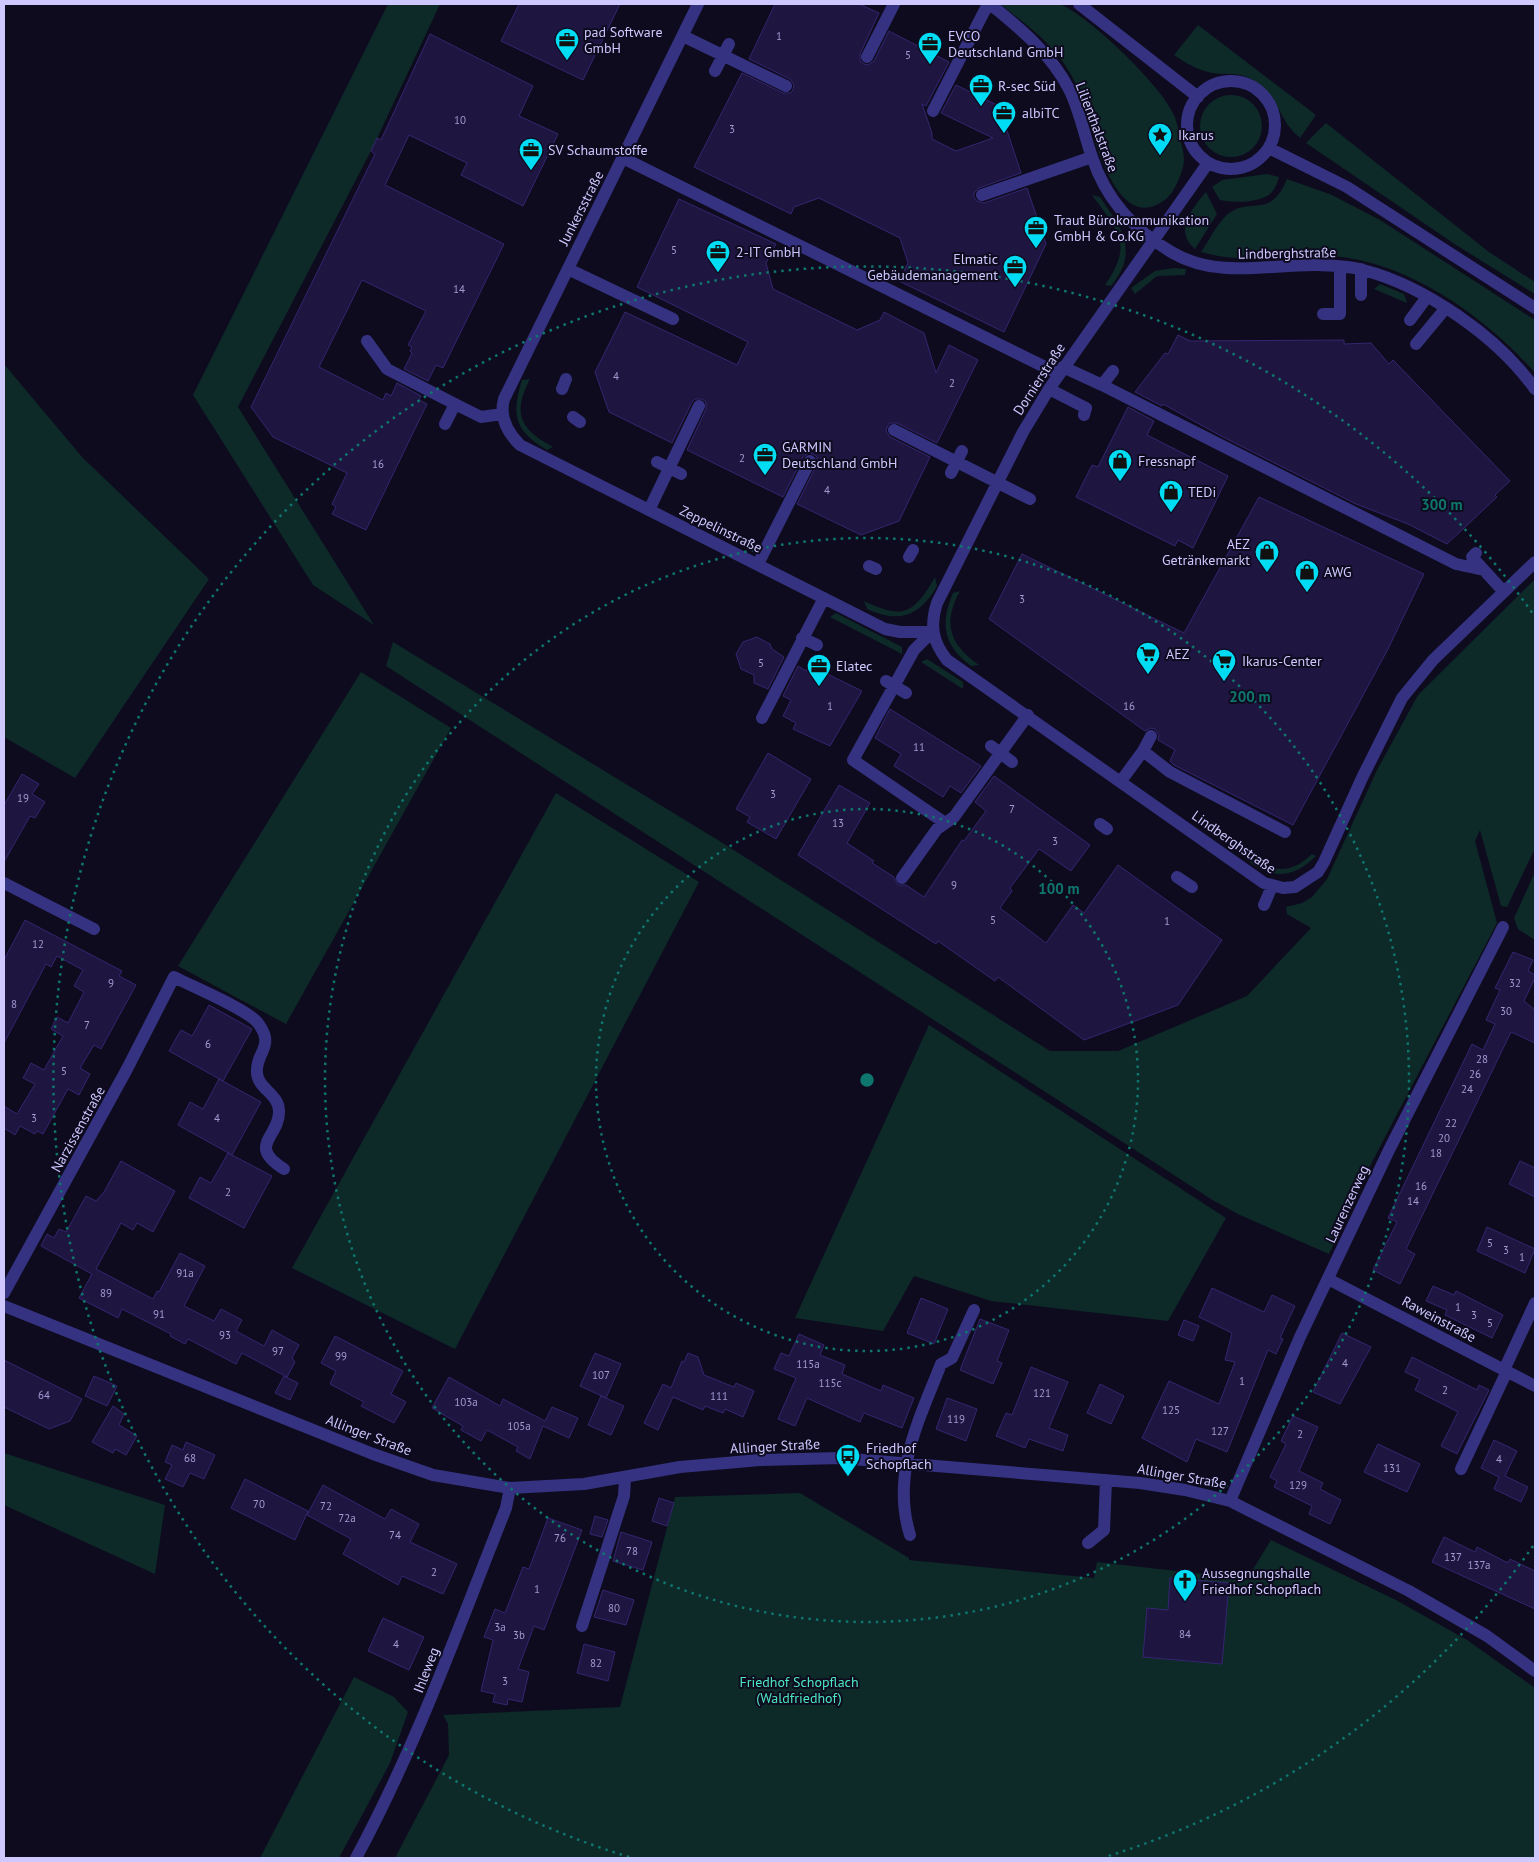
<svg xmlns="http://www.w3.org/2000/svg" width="1539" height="1862" viewBox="0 0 1539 1862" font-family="'PT Sans',sans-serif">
<rect width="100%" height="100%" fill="#0e0b1f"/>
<path fill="#0d2928" d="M388 4H440L373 147 238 407 374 625 313 585 193 395Z
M1000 4C1012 4 1051 1 1060 4 1090 17 1157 82 1172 111 1178 122 1180 138 1183 151 1186 164 1181 175 1175 187 1170 197 1164 202 1154 206 1111 222 1090 122 1081 96 1077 85 1070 72 1063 62 1046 38 1023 22 1000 4Z
M1198 25 1316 115 1300 138C1277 119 1281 98 1253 80 1240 71 1222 76 1208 72 1196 69 1184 62 1174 55Z
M1200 126a31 31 0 1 1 62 0a31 31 0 1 1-62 0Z
M1326 123 1489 252 1535 282V294L1456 245 1306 143Z
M1267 174 1279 177C1277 183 1275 190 1270 194 1259 203 1233 203 1220 200L1212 187 1222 180Z
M1287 179 1332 195 1380 220 1535 320V373C1487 317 1402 257 1325 256 1280 254 1247 265 1201 252 1209 241 1217 223 1228 214 1251 196 1270 220 1287 179Z
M1206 192 1217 214 1195 249C1173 230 1192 209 1206 192Z
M1092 195 1100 197C1121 228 1140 251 1111 286L1105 285C1134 243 1118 231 1092 195Z
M1174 268 1186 269 1185 275 1157 276 1135 294 1131 288 1155 271Z
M1380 284 1404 294 1407 303 1374 289Z
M4 364 82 457 209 579 75 778 4 737Z
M530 379C512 414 520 429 553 447L547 450C515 431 511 416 522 380Z
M935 577 937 586C920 616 899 624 867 609L864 601C903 620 914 614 935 577Z
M1535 579V848L1507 907 1501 906 1480 830 1475 841 1497 923 1371 1164 1329 1254 1240 1215 1214 1201 386 666 393 642 721 842 1050 1051H1118L1247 996 1311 928 1287 914 1286 907 1302 903 1312 897 1327 879 1377 770 1418 695Z
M960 591C942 624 950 645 979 665L971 666C943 645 940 624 953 593Z
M836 613 902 647V654L830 617Z
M927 659 963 682V689L921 662Z
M361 672 451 728 286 1024 178 966Z
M556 793 699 882 455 1349 292 1268Z
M1312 854 1316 856C1294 878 1273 880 1248 861L1252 856C1274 873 1291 874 1312 854Z
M1535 872V940L1518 929 1514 918Z
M929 1025 1226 1218 1168 1321 991 1301 914 1276 883 1331 795 1318Z
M4 1453 165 1505 155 1574 4 1505Z
M800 1493 909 1558V1560L1094 1578 1097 1562 1247 1579 1271 1540 1396 1600 1467 1640 1535 1688V1858H395L449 1755 448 1724 443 1715 620 1707 675 1497Z
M354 1677 394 1697 408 1712 390 1763 339 1858H260Z"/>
<path fill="#1e1541" stroke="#34266f" d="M519 4H620L583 80 501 41Z
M775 4H859L879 13 860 54V61L864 64 868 65 874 61 889 31 949 62 926 106 922 104 932 133V139L956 151 993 138 941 113 956 85 999 106 1021 173 979 188 974 193V197L977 201 984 203 1027 188 1046 244 1004 332 899 281 908 263 900 238 819 198 794 207 791 214 694 167 742 73 783 93H790L793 90 794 85 790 79 749 59Z
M430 34 533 86 519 116 558 134 523 206 461 175 467 163 409 135 385 185 504 244 443 368 436 365 428 381 404 369 412 353 410 351 412 347 408 345 426 311 362 280 319 367 383 400 386 393 391 396 397 383 421 396 419 400 427 404 366 530 332 514 336 507 332 504 347 473 273 437 251 407 375 154 371 151 377 138 381 140Z
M679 199 776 244 766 263 773 289 857 330 880 320 884 312 924 333 936 373 949 345 978 360 937 443 897 423H890L887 427 886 431 890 437 930 457 899 521 861 535 797 504 817 464V457L813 454 809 453 803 457 783 497 687 450 706 409V402L702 399H695L692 402 672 443 609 412 595 372 625 312 737 365 748 342 637 287Z
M1178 335 1190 341 1344 340V344L1371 343 1389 364 1393 360 1510 481 1495 495 1497 497 1447 544 1408 524 1356 504 1223 437 1163 404 1162 406 1135 392 1165 353 1168 354Z
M1128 407 1154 421 1147 435 1228 476 1193 548 1178 540 1175 546 1076 497 1092 465 1098 467Z
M1259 497 1424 574 1388 649 1293 825 1174 765 1170 761 1175 750 1158 740 1159 735 1155 729 1150 728 1145 731 989 619 1022 554 1184 633Z
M757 637 770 644 772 649 784 657 768 689 754 683V675L741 669 736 654 743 642Z
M809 665 862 691 830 746 793 729 796 723 783 716 791 700 783 696 798 666 806 671Z
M890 709 981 766 961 793 950 786 943 797 894 766 901 754 875 738Z
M768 753 811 779 776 839 747 822 750 817 736 809Z
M22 774 39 784 32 794 45 802 35 818 30 816 4 862V805Z
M994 776 1090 845 1071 871 1039 849 1010 888 1012 891 1000 908 1046 943 1073 905 1084 913 1118 865 1222 940 1178 1005 1084 1040 998 977 995 981 938 941 936 944 798 855 839 785 870 803 847 843 874 861 872 863 894 877 898 885H906L924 897 962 840 964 841 986 811 975 802Z
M25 920 122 971 119 976 136 985 101 1049 94 1045 80 1068 90 1074 79 1095 68 1089 43 1134 37 1131 35 1134 20 1126 15 1135 4 1128V1106L17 1114 35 1084 23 1078 31 1063 44 1070 63 1036 51 1029 57 1017 68 1023 84 992 74 986 83 970 57 956 51 967 46 964 4 1043V960Z
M1513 952 1533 960 1528 971 1535 975V978L1524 1001 1535 1010V1043L1511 1032 1406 1249 1415 1254 1400 1284 1373 1270 1397 1222 1388 1218 1472 1044 1483 1050 1495 1024 1486 1020 1500 990 1495 988Z
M209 1005 252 1029 223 1081 169 1051 181 1030 192 1036Z
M219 1079 261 1102 232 1155 178 1125 190 1102 203 1109Z
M228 1153 272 1176 244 1228 189 1198 200 1177 211 1183Z
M121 1161 175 1191 153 1232 137 1223 133 1230 121 1223 96 1269 153 1299 157 1291 159 1292 180 1253 205 1266 184 1306 214 1321 221 1309 242 1320 236 1331 264 1346 272 1330 299 1345 292 1358 295 1362 287 1377 242 1353 236 1364 188 1339 185 1344 170 1336 171 1334 122 1309 118 1318 79 1298 92 1274 41 1246 47 1234 54 1238 59 1229 66 1232 86 1196 96 1201 104 1192Z
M1520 1161 1535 1168V1197L1509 1184Z
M1487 1227 1535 1249 1525 1273 1477 1251Z
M1433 1286 1454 1295 1456 1291 1503 1315 1492 1338 1445 1315 1447 1310 1426 1301Z
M1212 1288 1264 1312 1272 1295 1295 1306 1280 1338 1283 1339 1276 1354 1268 1350 1227 1452 1196 1439 1187 1462 1142 1438 1169 1381 1219 1404 1235 1362 1225 1360 1232 1333 1199 1317Z
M921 1298 948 1309 934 1344 907 1333Z
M980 1319 1009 1330 997 1361 1002 1363 993 1384 960 1370Z
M1184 1320 1199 1326 1193 1341 1178 1335Z
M1342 1333 1371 1347 1340 1404 1313 1392Z
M799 1334 824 1345 820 1355 845 1365 842 1374 881 1391 883 1385 914 1398 902 1428 864 1413 860 1422 807 1398 795 1426 778 1419 796 1378 774 1369 781 1353 789 1356Z
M335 1336 403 1371 391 1394 406 1402 394 1423 361 1406 364 1402 330 1384 336 1371 321 1363Z
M595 1353 621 1364 606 1398 580 1386Z
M688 1353 698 1357 704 1375 734 1387 736 1383 754 1391 743 1417 725 1409 723 1413 705 1406 703 1410 673 1397 658 1430 644 1423 663 1384 671 1388 682 1361 684 1362Z
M1412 1357 1477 1390 1479 1385 1489 1390 1457 1454 1441 1446 1458 1412 1415 1390 1420 1379 1405 1372Z
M4 1360 82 1399 70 1421 49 1429 4 1407Z
M1031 1367 1068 1382 1049 1428 1068 1435 1063 1451 1029 1439 1025 1448 996 1436 1006 1413 1012 1415Z
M94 1376 117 1386 107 1406 85 1396Z
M284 1376 298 1383 290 1400 275 1393Z
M449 1377 500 1406 503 1399 545 1421 552 1407 578 1418 569 1438 543 1426 530 1459 516 1451 518 1447 487 1430 481 1441 461 1430 463 1426 432 1408Z
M1100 1384 1124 1396 1111 1424 1087 1413Z
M601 1396 624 1406 611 1435 588 1425Z
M947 1398 977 1409 966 1441 936 1429Z
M113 1406 124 1414 119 1425 137 1436 126 1455 115 1449 113 1453 92 1442Z
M1293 1416 1318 1427 1299 1471 1323 1483 1320 1489 1341 1500 1330 1524 1309 1514 1312 1506 1274 1487 1277 1481 1270 1477 1286 1444 1281 1441Z
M1494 1440 1517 1451 1505 1476 1528 1487 1521 1502 1494 1489 1499 1477 1481 1468Z
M186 1442 215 1455 204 1479 190 1473 183 1487 165 1479 172 1465 165 1462 172 1445 183 1450Z
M1378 1444 1420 1464 1407 1492 1364 1472Z
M245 1479 308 1511 295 1540 231 1508Z
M323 1485 385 1519 391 1509 419 1524 410 1542 457 1564 443 1594 402 1576 398 1585 343 1554 351 1539 307 1515Z
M659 1498 674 1503 667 1526 652 1521Z
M595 1516 608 1520 602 1537 590 1534Z
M548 1518 582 1530 544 1630 534 1626 518 1669 529 1672 522 1702 508 1699 507 1705 493 1702 495 1694 481 1691 493 1640 484 1637 495 1609 505 1613 523 1567 529 1569Z
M621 1532 652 1542 643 1570 613 1561Z
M1444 1537 1475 1552 1477 1547 1508 1563 1510 1559 1535 1571V1609L1432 1562Z
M1170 1578 1229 1583 1222 1664 1143 1657 1147 1608 1168 1610Z
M603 1590 634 1600 626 1625 594 1617Z
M383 1618 424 1637 409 1670 368 1651Z
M584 1644 615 1652 608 1681 577 1673Z"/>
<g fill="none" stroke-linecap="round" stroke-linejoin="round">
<path stroke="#353281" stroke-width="12" d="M698 4 504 399C499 417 507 432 520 445L885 629 900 632H932
M990 4C1020 28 1051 54 1069 89 1080 111 1084 135 1092 157 1106 200 1135 231 1173 253 1218 279 1270 264 1318 265 1332 266 1350 266 1363 270 1425 286 1498 337 1535 389
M1079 4 1198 97
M683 36 786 86
M867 57 894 4
M715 71 729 44
M1187 125a44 44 0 1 1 88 0a44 44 0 1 1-88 0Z
M933 111 988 4
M1269 148 1347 187 1535 308
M623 158 1059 374
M1208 163 1049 389 1023 432 937 603C930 625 932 641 947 660L1264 883 1283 888 1295 887 1318 872 1324 862 1362 778 1402 698 1433 660 1535 562
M982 195 1092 157
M568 269 673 319
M1361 295V269
M1323 314H1340V267
M1410 320 1427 297
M367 341 387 369 455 404
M1416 344 1445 309
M1063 367 1102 385 1113 371
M1102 385 1456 564 1484 570
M562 389 566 379
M1049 389 1086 408 1084 415
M573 417 580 422
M445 424 455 404 481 417 502 414
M894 430 1030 499
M657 462 681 474
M951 473 962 451
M649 510 699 406
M1476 553 1472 557 1504 592
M909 557 913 550
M758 564 810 461
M869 566 876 569
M932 632 914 650 853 760 945 823
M802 638 817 645
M886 681 906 693
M762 718 824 598
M991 746 1012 762
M1143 751 1170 772 1285 832
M1121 781 1143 751 1151 736
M1100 824 1107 829
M1177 877 1192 887
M902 878 937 829 954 817 1028 715
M4 883 94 929
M1264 905 1272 886
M1328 1279 1535 1386
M4 1293 127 1069 174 977C193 987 247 1009 258 1023 276 1047 255 1052 257 1073 258 1089 279 1094 279 1111 280 1137 246 1145 284 1169
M4 1306 373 1454 433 1475 510 1488 584 1484 680 1467 760 1460 840 1458 1140 1483 1185 1490 1230 1501 1409 1591 1487 1636 1535 1671
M1504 1370 1535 1303
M1461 1469 1507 1371
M1230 1501 1300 1337 1389 1150 1503 927
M910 1535C891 1474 919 1420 941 1364L952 1358 974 1310
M1088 1543 1104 1530 1106 1480
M582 1626 624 1496 625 1479
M356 1858C416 1747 459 1626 506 1508L510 1488"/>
</g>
<g fill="none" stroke="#0f766e" stroke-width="2.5" stroke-dasharray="2.5 5">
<circle cx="867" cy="1080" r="271"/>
<circle cx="867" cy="1080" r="542"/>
<path d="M1533 1546A813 813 0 0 1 1105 1857M629 1857A813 813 0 1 1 1533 614"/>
</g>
<defs>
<symbol id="office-pin" viewBox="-11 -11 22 30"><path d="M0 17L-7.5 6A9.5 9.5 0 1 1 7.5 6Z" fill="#00dcf3" stroke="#0e0b1f"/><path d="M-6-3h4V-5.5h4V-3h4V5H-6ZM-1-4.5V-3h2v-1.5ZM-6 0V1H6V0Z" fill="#111"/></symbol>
<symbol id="sight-pin" viewBox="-11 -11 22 30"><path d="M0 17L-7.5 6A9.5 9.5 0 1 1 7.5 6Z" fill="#00dcf3" stroke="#0e0b1f"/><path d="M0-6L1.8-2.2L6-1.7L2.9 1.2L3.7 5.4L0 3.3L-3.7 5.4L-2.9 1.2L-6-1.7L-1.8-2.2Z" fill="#111"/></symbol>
<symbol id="shop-pin" viewBox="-11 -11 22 30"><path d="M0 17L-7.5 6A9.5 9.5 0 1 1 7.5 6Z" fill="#00dcf3" stroke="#0e0b1f"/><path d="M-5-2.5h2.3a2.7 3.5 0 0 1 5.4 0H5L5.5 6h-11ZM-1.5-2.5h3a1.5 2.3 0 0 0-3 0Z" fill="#111"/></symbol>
<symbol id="supermarket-pin" viewBox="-11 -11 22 30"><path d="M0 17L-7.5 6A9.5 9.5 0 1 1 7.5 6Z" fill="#00dcf3" stroke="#0e0b1f"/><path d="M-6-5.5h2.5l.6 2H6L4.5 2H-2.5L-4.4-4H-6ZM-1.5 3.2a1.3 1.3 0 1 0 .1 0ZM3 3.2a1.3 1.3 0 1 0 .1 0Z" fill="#111"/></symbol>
<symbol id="bus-pin" viewBox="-11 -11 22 30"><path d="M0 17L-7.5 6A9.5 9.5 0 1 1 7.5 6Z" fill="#00dcf3" stroke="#0e0b1f"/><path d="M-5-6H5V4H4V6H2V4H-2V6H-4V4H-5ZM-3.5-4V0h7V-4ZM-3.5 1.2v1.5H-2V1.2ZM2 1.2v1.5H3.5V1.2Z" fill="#111"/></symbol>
<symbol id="church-pin" viewBox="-11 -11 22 30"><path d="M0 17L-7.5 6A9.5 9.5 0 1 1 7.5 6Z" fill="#00dcf3" stroke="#0e0b1f"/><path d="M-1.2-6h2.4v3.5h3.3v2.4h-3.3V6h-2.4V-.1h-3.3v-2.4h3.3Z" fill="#111"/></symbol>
</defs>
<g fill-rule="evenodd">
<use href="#office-pin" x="553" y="26" width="28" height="38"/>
<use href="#office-pin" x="916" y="30" width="28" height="38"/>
<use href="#office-pin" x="967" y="72" width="28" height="38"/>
<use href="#office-pin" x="990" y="99" width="28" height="38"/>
<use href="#sight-pin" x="1146" y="121" width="28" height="38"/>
<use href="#office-pin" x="517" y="136" width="28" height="38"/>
<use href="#office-pin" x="1022" y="214" width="28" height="38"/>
<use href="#office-pin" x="704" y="238" width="28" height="38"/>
<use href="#office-pin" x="1001" y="253" width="28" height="38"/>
<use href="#office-pin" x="751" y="441" width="28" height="38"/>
<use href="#shop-pin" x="1106" y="447" width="28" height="38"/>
<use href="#shop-pin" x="1157" y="478" width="28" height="38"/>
<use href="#shop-pin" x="1253" y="538" width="28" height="38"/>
<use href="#shop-pin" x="1293" y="558" width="28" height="38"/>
<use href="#supermarket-pin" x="1134" y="640" width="28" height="38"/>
<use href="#supermarket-pin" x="1210" y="647" width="28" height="38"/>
<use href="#office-pin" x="805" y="652" width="28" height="38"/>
<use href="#bus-pin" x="834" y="1442" width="28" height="38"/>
<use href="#church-pin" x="1171" y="1567" width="28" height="38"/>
</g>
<g text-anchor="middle" stroke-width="4" stroke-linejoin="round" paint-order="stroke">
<g font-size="11" fill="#a29bd0">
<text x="779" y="40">1</text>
<text x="908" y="59">5</text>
<text x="460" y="124">10</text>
<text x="732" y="133">3</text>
<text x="674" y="254">5</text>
<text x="459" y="293">14</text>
<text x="616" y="380">4</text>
<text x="952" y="387">2</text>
<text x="742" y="462">2</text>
<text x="378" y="468">16</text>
<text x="827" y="494">4</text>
<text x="1022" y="603">3</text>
<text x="761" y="667">5</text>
<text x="830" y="710">1</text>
<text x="1129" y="710">16</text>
<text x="919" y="751">11</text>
<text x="773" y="798">3</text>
<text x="23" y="802">19</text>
<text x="1012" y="813">7</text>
<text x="838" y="827">13</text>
<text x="1055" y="845">3</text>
<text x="954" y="889">9</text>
<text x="993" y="924">5</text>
<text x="1167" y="925">1</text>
<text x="38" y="948">12</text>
<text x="111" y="987">9</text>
<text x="1515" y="987">32</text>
<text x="14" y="1008">8</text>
<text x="1506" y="1015">30</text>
<text x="87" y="1029">7</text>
<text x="208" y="1048">6</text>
<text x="1482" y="1063">28</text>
<text x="64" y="1075">5</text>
<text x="1475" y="1078">26</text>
<text x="1467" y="1093">24</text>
<text x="34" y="1122">3</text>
<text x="217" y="1122">4</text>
<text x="1451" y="1127">22</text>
<text x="1444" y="1142">20</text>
<text x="1436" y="1157">18</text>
<text x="1421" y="1190">16</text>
<text x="228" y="1196">2</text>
<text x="1413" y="1205">14</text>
<text x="1490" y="1247">5</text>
<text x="1506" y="1254">3</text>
<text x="1522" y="1261">1</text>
<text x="185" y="1277">91a</text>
<text x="106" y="1297">89</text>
<text x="1458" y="1311">1</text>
<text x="159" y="1318">91</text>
<text x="1474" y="1319">3</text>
<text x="1490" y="1327">5</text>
<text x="225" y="1339">93</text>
<text x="278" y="1355">97</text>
<text x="341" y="1360">99</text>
<text x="1345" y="1367">4</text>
<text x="808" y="1368">115a</text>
<text x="601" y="1379">107</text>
<text x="1242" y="1385">1</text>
<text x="830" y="1387">115c</text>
<text x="1445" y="1394">2</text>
<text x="1042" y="1397">121</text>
<text x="44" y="1399">64</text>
<text x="719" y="1400">111</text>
<text x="466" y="1406">103a</text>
<text x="1171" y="1414">125</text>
<text x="956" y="1423">119</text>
<text x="519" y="1430">105a</text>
<text x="1220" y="1435">127</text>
<text x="1300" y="1438">2</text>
<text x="190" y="1462">68</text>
<text x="1499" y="1463">4</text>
<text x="1392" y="1472">131</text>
<text x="1298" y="1489">129</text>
<text x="259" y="1508">70</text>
<text x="326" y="1510">72</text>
<text x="347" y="1522">72a</text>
<text x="395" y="1539">74</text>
<text x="560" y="1542">76</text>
<text x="632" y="1555">78</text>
<text x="1453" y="1561">137</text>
<text x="1479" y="1569">137a</text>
<text x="434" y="1576">2</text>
<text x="537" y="1593">1</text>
<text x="614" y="1612">80</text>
<text x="500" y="1631">3a</text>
<text x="1185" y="1638">84</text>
<text x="519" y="1639">3b</text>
<text x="396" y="1648">4</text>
<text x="596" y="1667">82</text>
<text x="505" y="1685">3</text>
</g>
<g font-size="14" fill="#cec8ff" stroke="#0e0b1f" text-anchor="start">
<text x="584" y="37">pad Software<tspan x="584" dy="16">GmbH</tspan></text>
<text x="948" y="41">EVCO<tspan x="948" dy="16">Deutschland GmbH</tspan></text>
<text x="998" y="91">R-sec Süd</text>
<text x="1022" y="118">albiTC</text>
<text x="1178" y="140">Ikarus</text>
<text x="548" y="155">SV Schaumstoffe</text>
<text x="1054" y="225">Traut Bürokommunikation<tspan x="1054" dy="16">GmbH &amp; Co.KG</tspan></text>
<text x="736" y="257">2-IT GmbH</text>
<text x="998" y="264" text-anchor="end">Elmatic<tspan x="998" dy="16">Gebäudemanagement</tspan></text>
<text x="782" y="452">GARMIN<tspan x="782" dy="16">Deutschland GmbH</tspan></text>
<text x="1138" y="466">Fressnapf</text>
<text x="1188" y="497">TEDi</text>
<text x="1250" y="549" text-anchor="end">AEZ<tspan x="1250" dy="16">Getränkemarkt</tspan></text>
<text x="1324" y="577">AWG</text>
<text x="1166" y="659">AEZ</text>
<text x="1242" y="666">Ikarus-Center</text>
<text x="836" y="671">Elatec</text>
<text x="866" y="1453">Friedhof<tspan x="866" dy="16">Schopflach</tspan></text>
<text x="1202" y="1578">Aussegnungshalle<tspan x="1202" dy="16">Friedhof Schopflach</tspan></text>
</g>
<g font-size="14" fill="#cec8ff" stroke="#0e0b1f">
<text transform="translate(1097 127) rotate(69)" y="5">Lilienthalstraße</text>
<text transform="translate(581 208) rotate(-63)" y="5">Junkersstraße</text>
<text transform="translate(1287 253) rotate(-1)" y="5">Lindberghstraße</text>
<text transform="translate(1039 379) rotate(-57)" y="5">Dornierstraße</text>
<text transform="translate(721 529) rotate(26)" y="5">Zeppelinstraße</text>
<text transform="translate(1234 842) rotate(35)" y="5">Lindberghstraße</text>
<text transform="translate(78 1129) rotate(-61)" y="5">Narzissenstraße</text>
<text transform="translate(1347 1204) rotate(-65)" y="5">Laurenzerweg</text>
<text transform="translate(1439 1319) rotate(28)" y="5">Raweinstraße</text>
<text transform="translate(369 1435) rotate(21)" y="5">Allinger Straße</text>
<text transform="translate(775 1446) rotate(-3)" y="5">Allinger Straße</text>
<text transform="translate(1182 1476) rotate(10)" y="5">Allinger Straße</text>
<text transform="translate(426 1670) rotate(-69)" y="5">Ihleweg</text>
</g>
<g font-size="14" fill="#4ce7c0" stroke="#0e0b1f">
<text x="799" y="1687">Friedhof Schopflach<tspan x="799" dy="16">(Waldfriedhof)</tspan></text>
</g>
</g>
<circle cx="867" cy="1080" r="8" fill="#0f766e" stroke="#0e0b1f" stroke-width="2.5"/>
<g font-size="15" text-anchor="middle" font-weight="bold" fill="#0f766e" stroke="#0e0b1f" stroke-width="4" stroke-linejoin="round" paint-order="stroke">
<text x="1442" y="510">300 m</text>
<text x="1250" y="702">200 m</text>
<text x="1059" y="894">100 m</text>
</g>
<rect width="1539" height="1862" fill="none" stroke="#cec8ff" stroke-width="10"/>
</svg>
